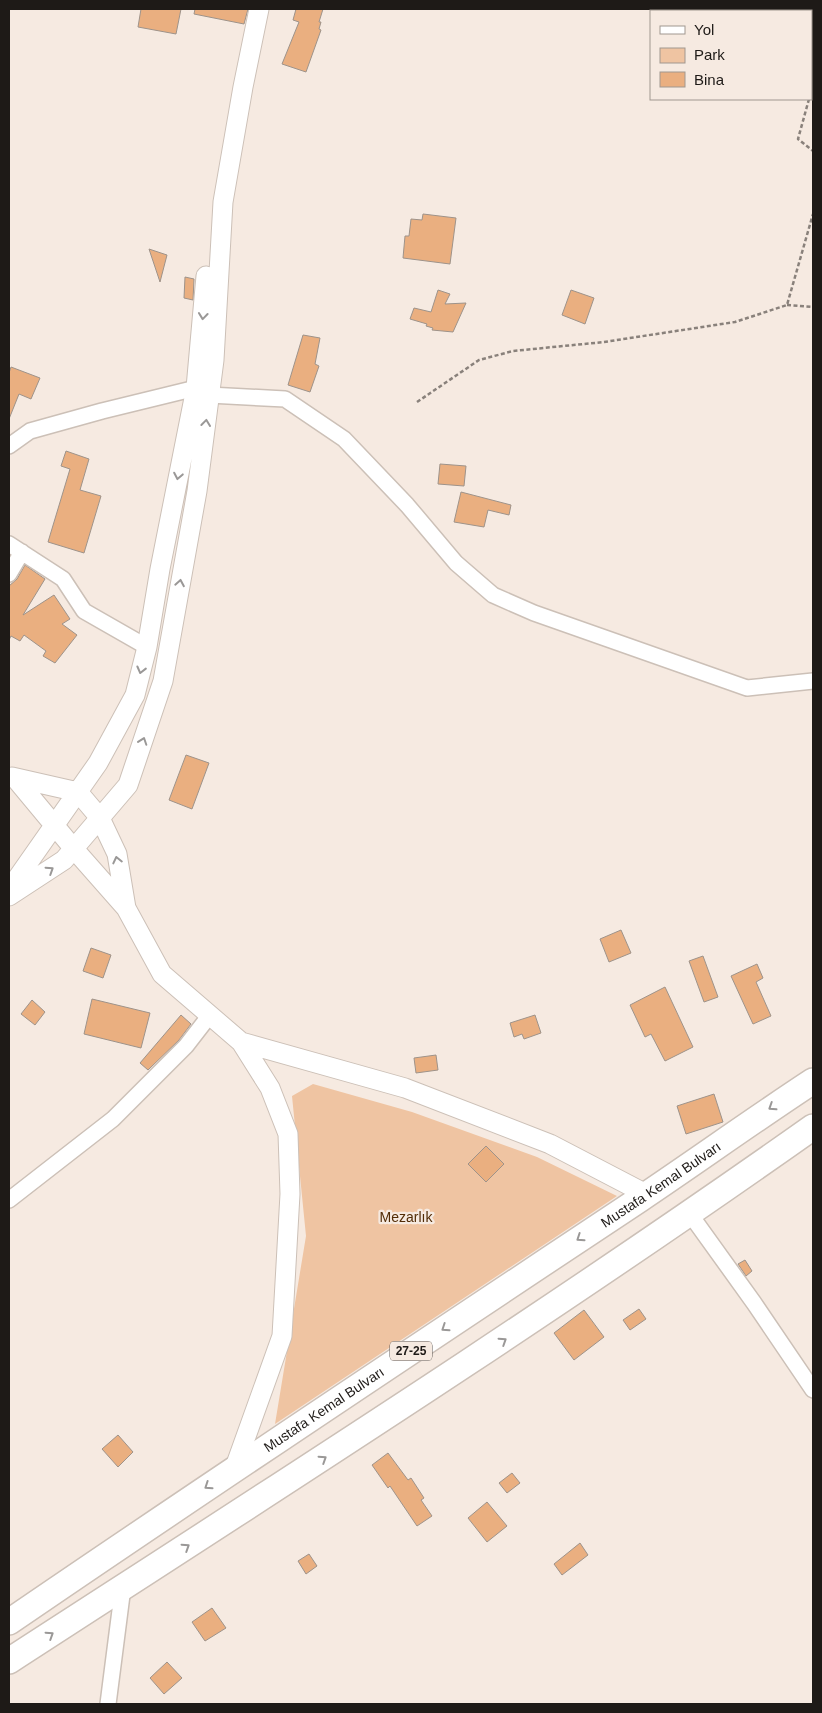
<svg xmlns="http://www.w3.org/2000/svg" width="822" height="1713" viewBox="0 0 822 1713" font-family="Helvetica,sans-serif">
<rect width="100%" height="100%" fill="#f6eae1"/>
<path fill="#efc4a2" d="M313 1084 412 1112 537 1157 617 1196 275 1424 306 1236 292 1096Z"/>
<path fill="#eaaf80" stroke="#9e938a" d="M141 9H181L176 34 138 27Z
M195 9H248L244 24 194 14Z
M296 9H323L319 22H321L319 29 321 30 306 72 282 64 299 22 293 20Z
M423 214 456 218 450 264 403 258 405 236H409L411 219 422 220Z
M149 249 167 255 160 282Z
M185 277 194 279 193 300 184 298Z
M438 290 450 294 445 304 466 303 453 332 432 330 433 328 426 326 427 324 410 319 414 308 431 312Z
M571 290 594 298 585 324 562 315Z
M303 335 320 338 315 364 319 366 310 392 288 385Z
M11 367 40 378 31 399 19 394 9 419V373Z
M66 451 89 459 80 490 101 496 84 553 48 542 70 469 61 466Z
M440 464 466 466 464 486 438 484Z
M461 492 511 505 509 515 488 510 484 527 454 522Z
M25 565 45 579 23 615 54 595 70 619 62 624 77 635 55 663 43 656 46 651 24 635 20 641 11 636 9 640V586L17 579Z
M186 755 209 763 192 809 169 800Z
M621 930 631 953 609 962 600 939Z
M91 948 111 955 103 978 83 971Z
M703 956 718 997 704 1002 689 961Z
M757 964 763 978 756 982 771 1016 753 1024 731 976Z
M665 987 693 1047 665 1061 651 1034 645 1037 630 1005Z
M92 999 150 1013 141 1048 84 1034Z
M32 1000 45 1012 35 1025 21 1014Z
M181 1015 191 1024 179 1040 148 1070 140 1063Z
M535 1015 541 1033 524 1039 522 1034 514 1037 510 1023Z
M436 1055 438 1070 416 1073 414 1058Z
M714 1094 723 1122 686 1134 677 1106Z
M486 1146 504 1164 486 1182 468 1164Z
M745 1260 752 1271 746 1276 738 1264Z
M639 1309 646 1319 630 1330 623 1320Z
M584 1310 604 1337 574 1360 554 1333Z
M118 1435 133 1452 118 1467 102 1449Z
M388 1453 408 1480 411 1478 424 1498 421 1500 432 1516 417 1526 390 1486 388 1488 372 1465Z
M512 1473 520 1483 507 1493 499 1483Z
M487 1502 507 1526 487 1542 468 1518Z
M580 1543 588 1555 562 1575 554 1564Z
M309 1554 317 1566 306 1574 298 1561Z
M212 1608 226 1628 205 1641 192 1622Z
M167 1662 182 1678 164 1694 150 1678Z"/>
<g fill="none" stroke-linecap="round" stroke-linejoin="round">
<defs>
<path id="minor" d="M209 395 285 399 344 439 407 505 456 563 493 595 534 613 747 688 813 681
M9 446 30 431 102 411 196 388
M9 544 63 579 84 611 147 647
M9 574 22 552
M9 1200 113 1119 186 1046 210 1015
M690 1214 754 1303 813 1390
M108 1704 123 1587"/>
<path id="tertiary" d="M12 777 78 792 100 818 117 854 126 908
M15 778 74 849 126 908 162 974 241 1042 270 1088 288 1134 290 1194 282 1336 235 1467
M9 890 98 763 135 695 147 647 160 569 196 388 206 276
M9 896 64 860 128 785 163 681 197 491 214 360 223 202 243 87 259 9
M241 1042 405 1088 550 1144 646 1194"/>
<g id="trunk">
<path id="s1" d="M9 1622C218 1479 429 1339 640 1199 698 1160 755 1119 813 1081"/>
<path d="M9 1661C279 1486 550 1313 813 1127"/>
</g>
</defs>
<use href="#minor" stroke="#ccc0b7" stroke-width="18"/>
<use href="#tertiary" stroke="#ccc0b7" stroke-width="21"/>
<use href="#trunk" stroke="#ccc0b7" stroke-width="28"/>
<path stroke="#89817b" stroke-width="2.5" stroke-dasharray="4 2.5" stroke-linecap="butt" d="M811 93 813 85
M809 99 798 139 813 151
M787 305 813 307
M417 402 479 360 513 351 604 342 735 322 787 305 813 214"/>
<use href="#minor" stroke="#fff" stroke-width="15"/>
<use href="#tertiary" stroke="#fff" stroke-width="19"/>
<use href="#trunk" stroke="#fff" stroke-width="25"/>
</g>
<defs><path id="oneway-chevron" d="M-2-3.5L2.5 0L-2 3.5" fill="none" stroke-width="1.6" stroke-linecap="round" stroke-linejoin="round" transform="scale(1.25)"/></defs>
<g stroke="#9a9897">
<use href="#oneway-chevron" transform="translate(203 316) rotate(96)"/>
<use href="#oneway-chevron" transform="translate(206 423) rotate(-83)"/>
<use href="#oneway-chevron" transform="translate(178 476) rotate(101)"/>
<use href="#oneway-chevron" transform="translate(180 583) rotate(-80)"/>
<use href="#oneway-chevron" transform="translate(141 670) rotate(104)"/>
<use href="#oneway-chevron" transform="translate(143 741) rotate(-71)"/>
<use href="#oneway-chevron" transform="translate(117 860) rotate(-103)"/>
<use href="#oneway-chevron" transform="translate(50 870) rotate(-33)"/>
<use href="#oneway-chevron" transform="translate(772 1107) rotate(147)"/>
<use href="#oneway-chevron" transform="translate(580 1238) rotate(146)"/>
<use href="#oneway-chevron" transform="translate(445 1328) rotate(146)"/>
<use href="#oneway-chevron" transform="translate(503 1341) rotate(-33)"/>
<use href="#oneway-chevron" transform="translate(323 1459) rotate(-33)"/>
<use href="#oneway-chevron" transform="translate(208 1486) rotate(146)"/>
<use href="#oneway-chevron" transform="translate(186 1547) rotate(-33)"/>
<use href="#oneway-chevron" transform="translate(50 1635) rotate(-33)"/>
</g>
<g text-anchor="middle" stroke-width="4.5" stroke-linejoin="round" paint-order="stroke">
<rect fill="#f6eae1" stroke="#5f5854" stroke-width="1" x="390" y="1341.5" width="42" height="19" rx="4"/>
<g font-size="12" font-weight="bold" fill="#1e1a17">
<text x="411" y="1355">27-25</text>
</g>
<g font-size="14" fill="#1e1a17" stroke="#f6eae1">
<text dy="5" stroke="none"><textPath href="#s1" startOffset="785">Mustafa Kemal Bulvarı</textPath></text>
<text dy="5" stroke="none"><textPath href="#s1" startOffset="380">Mustafa Kemal Bulvarı</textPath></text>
</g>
<g font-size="14" fill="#522c06" stroke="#f6eae1">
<text x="406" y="1222">Mezarlık</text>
</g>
</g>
<rect width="822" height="1713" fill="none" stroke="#1e1a17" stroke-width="20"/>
<rect x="650" y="10" width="162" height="90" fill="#f6eae1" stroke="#a09790"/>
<rect x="660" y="26" width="25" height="8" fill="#ffffff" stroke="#a09790"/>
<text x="694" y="35" font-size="15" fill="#1e1a17">Yol</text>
<rect x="660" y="48" width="25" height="15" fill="#efc4a2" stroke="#a09790"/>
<text x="694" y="60" font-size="15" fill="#1e1a17">Park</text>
<rect x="660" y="72" width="25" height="15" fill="#eaaf80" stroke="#a09790"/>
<text x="694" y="85" font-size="15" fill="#1e1a17">Bina</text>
</svg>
